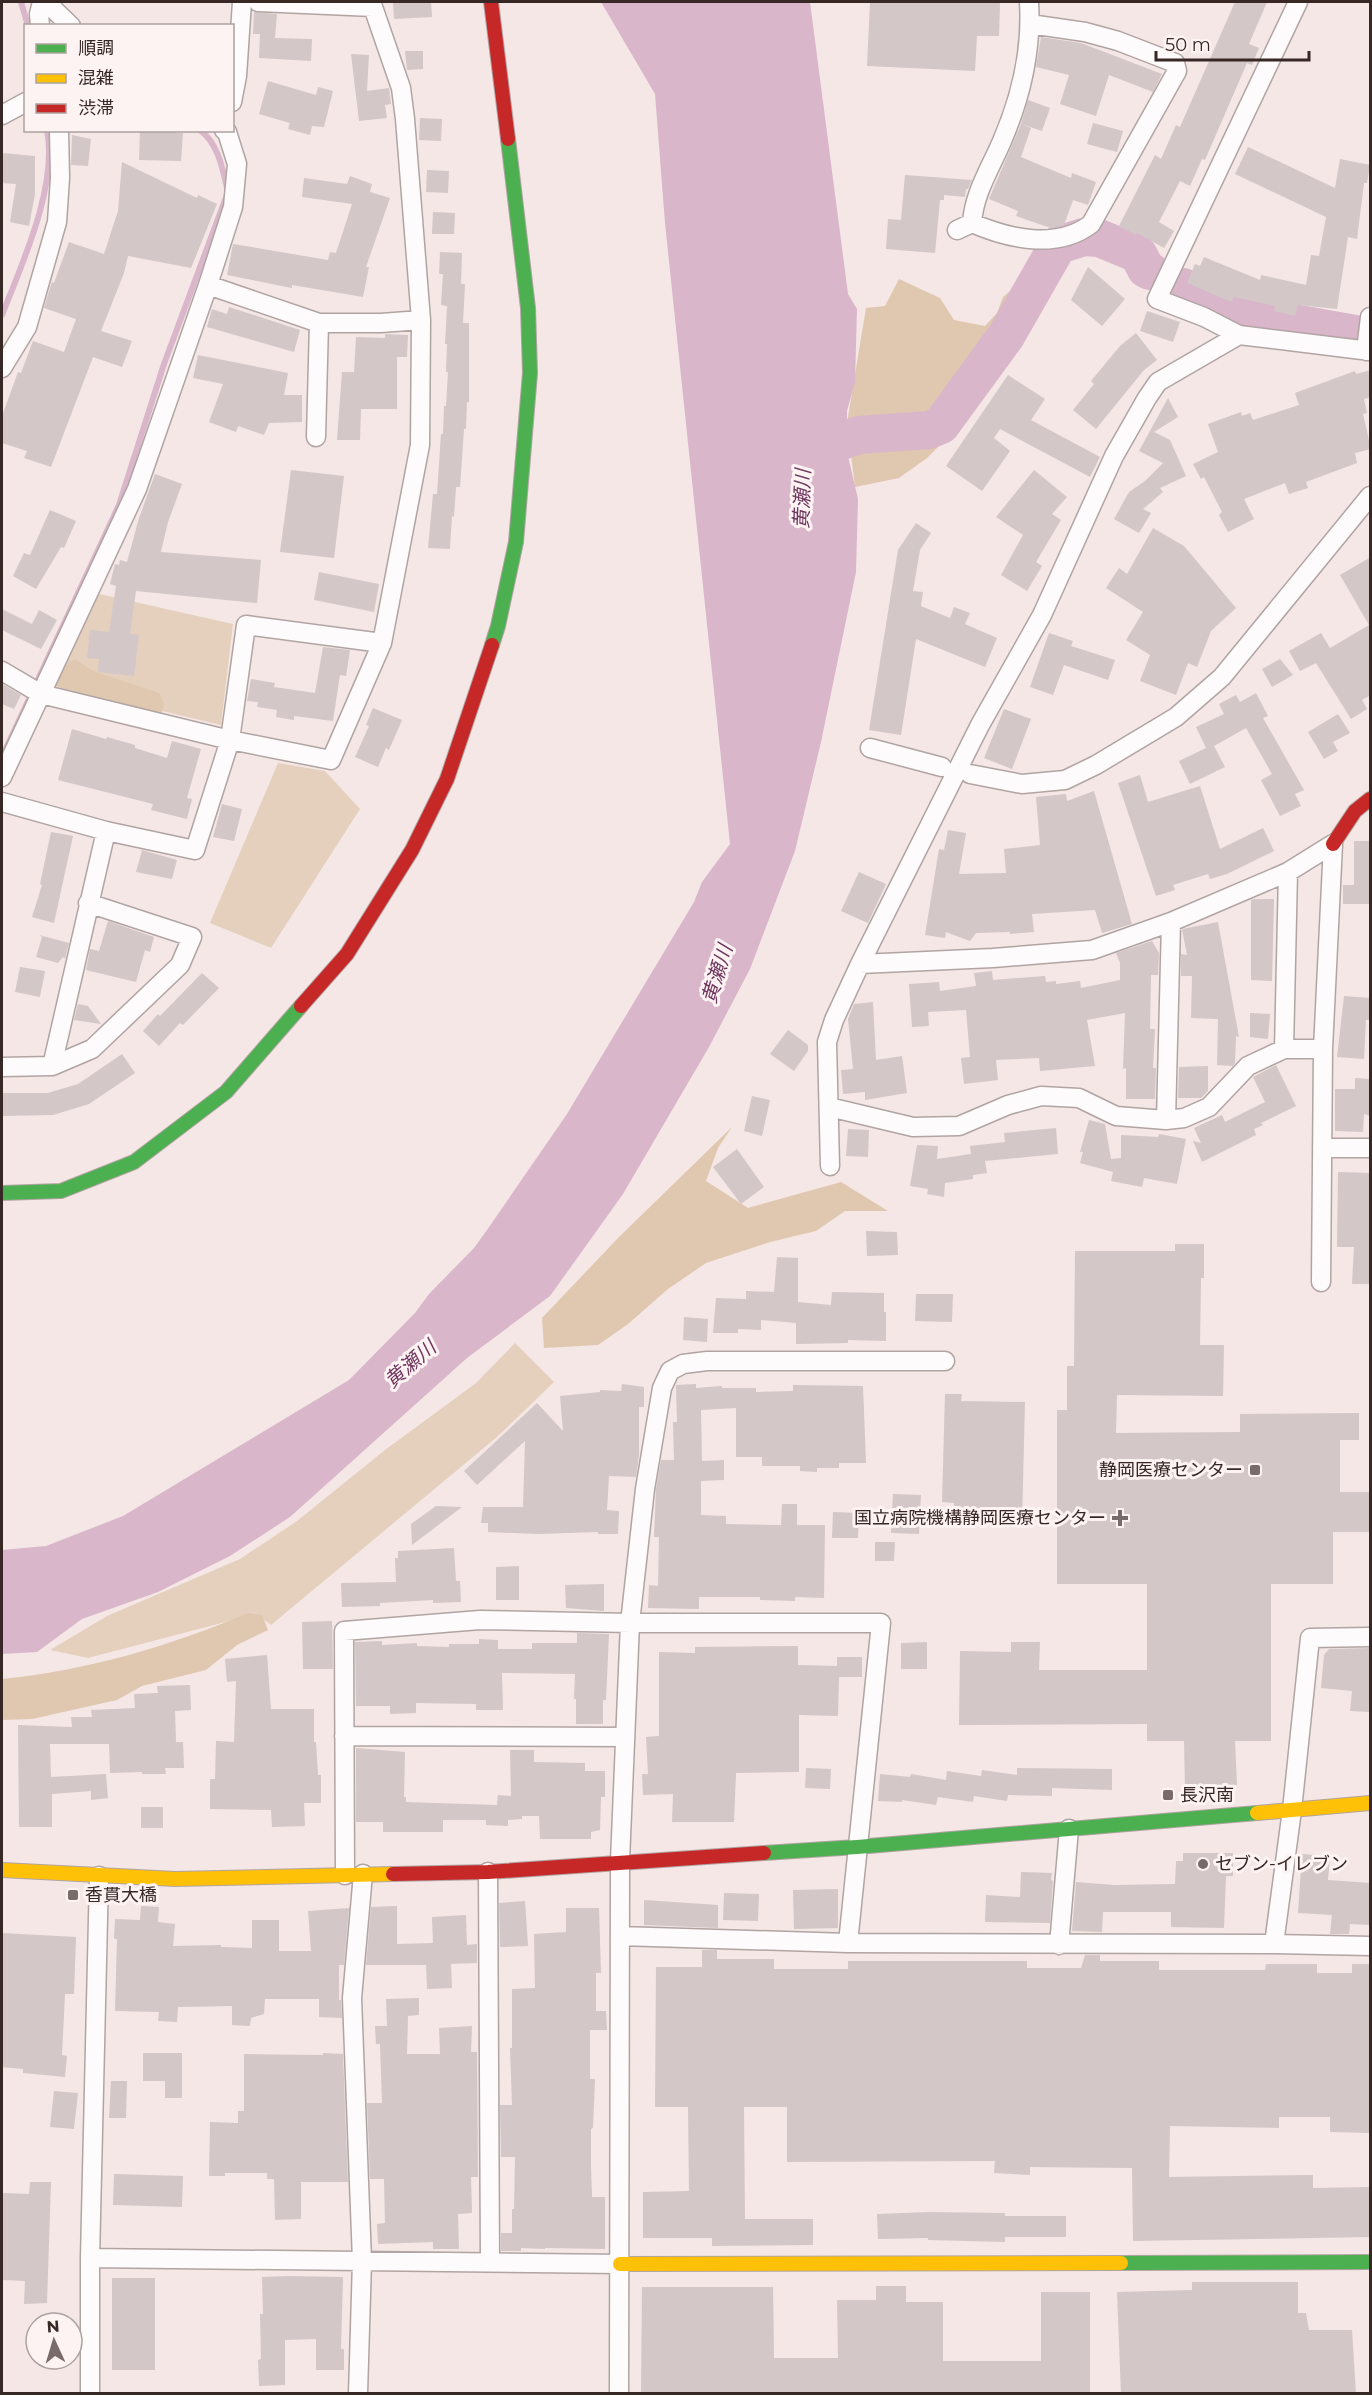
<svg xmlns="http://www.w3.org/2000/svg" width="1372" height="2395" viewBox="0 0 1372 2395" font-family="Montserrat,'Noto Sans JP',sans-serif">
<rect width="100%" height="100%" fill="#f4e7e5"/>
<path fill="#e5d0be" d="M95 593 233 624 221 725 52 685Z
M278 763 325 771 360 809 271 948 210 923Z
M515 1343 554 1382 497 1437 271 1625 256 1614 88 1658 50 1650 107 1616 240 1559 297 1521 385 1450 476 1383Z"/>
<path fill="#e0c7b0" d="M1050 259 1065 264 1025 330 950 435 927 458 899 478 855 487 847 423 866 308 885 306 899 279 940 298 954 320 985 326 997 313 1003 297Z
M75 659 93 671 159 693 164 704 160 719 52 685 59 670Z
M732 1127 718 1148 706 1181 748 1208 841 1182 888 1211H845L816 1231 770 1242 706 1263 668 1289 628 1324 598 1345 544 1348 542 1318 619 1237Z
M248 1613 262 1615 268 1630 237 1645 206 1670 142 1686 117 1700 32 1719 2 1720V1679C85 1671 171 1646 248 1613Z"/>
<path fill="#d9b6ca" d="M601 2H810L848 294 857 309 855 382 847 411V452L858 499 856 572 821 742 795 851 750 969 709 1047 623 1194 550 1296 467 1358 290 1517 230 1556 158 1592 82 1619 37 1652 2 1654V1550L46 1546 123 1516 349 1380 415 1313 429 1294 474 1248 487 1230 567 1114 694 902 702 882 730 844 665 223 655 94Z"/>
<g fill="none" stroke-linecap="round" stroke-linejoin="round">
<path stroke="#d9b6ca" stroke-width="6" d="M21 2 28 26
M2 315C22 264 58 186 47 130
M2 757 119 505 164 364 228 192C223 171 219 144 200 130"/>
<path stroke="#d9b6ca" stroke-width="38" d="M1183 287 1225 307 1249 315 1355 334
M803 454 859 435 929 430 941 425 1006 336 1058 245 1084 237 1099 238 1138 254 1146 269 1150 271"/>
</g>
<path fill="#d3c7c7" d="M393 2H431L432 17 394 19Z
M870 2H1000L999 36H977L975 71 867 66Z
M1235 2H1267L1249 44 1259 48 1252 65 1247 63 1205 160 1202 159 1190 186 1180 181 1159 222 1174 231 1164 248 1137 233 1136 235 1119 226 1155 155 1161 159 1176 125 1180 127Z
M254 12 277 14 275 38 312 39 311 61 259 58 260 34H253Z
M1041 37 1081 43 1162 74 1153 92 1109 75 1096 116 1060 104 1069 75 1036 67Z
M405 51H423V69L407 70Z
M351 54 369 55 367 91 389 88 391 104 385 105 387 118 359 121Z
M268 81 316 95 318 87 333 91 324 127 312 126 310 135 288 129 290 123 259 114Z
M1028 100 1050 108 1042 131 1021 124Z
M420 118 442 119 441 141 419 140Z
M1093 123 1123 131 1117 152 1087 144Z
M1021 124 1031 128 1021 157 1071 178 1072 173 1096 182 1088 205 1073 200 1064 225 1051 228 1036 223 1016 216 1018 211 989 199Z
M140 130H176V133H183L181 161 139 160Z
M72 135 91 139 88 166 71 165Z
M1248 147 1335 188 1340 159 1370 165 1367 183H1364L1357 239 1348 237 1337 309 1298 305 1295 316 1274 311 1275 306 1234 297 1231 302 1187 283 1195 264 1200 266 1204 257 1260 280 1261 275 1306 285 1311 255 1319 256 1326 217 1235 174Z
M2 153 35 156V194L29 226 10 222 16 184 2 183Z
M122 162 197 198 198 195 217 204 191 268 128 256 124 273 101 331 132 341 122 367 93 357 51 467 24 458 27 451 2 443V416L18 372 21 373 33 341 64 352 76 319 44 308 49 291 52 282 54 283 69 242 104 254 118 211Z
M427 170 449 171 448 193 426 192Z
M905 175 972 180 968 189H966L965 197 944 195V200H940L935 253 886 249 888 219 901 220Z
M350 176 372 184 370 192 390 198 366 267H369L363 297 292 285V288L227 275 233 244 328 260 330 252 336 253 352 204 302 197 304 178 347 184Z
M433 212 455 213 454 234H432Z
M440 252 462 253 461 284H465L463 323H469V402H467L466 429H464L460 487H456L454 517 452 516 450 549 428 548 433 494H437L441 434H443L444 406H446L448 372H446L447 344H445L447 306 441 305 443 274H439Z
M1088 267 1125 299 1102 326 1071 300Z
M229 307 300 330 294 352 207 327 212 309 227 314Z
M1147 311 1180 322 1173 342 1140 331Z
M1136 333 1157 360 1144 370 1096 429 1073 410 1094 384 1091 381 1120 346Z
M385 334 408 335 407 357H397V409H361L360 440H337L342 372H354L356 337 385 338Z
M198 355 288 373 284 395H302V422L269 423 264 435 238 426 236 432 209 422 223 384 193 378Z
M1371 370V397L1364 399 1367 413 1363 414 1371 449 1355 453 1357 463 1306 482 1308 488 1289 494 1285 483 1244 499 1254 519 1228 532 1219 515 1222 512 1204 477 1201 479 1193 464 1218 452 1208 424 1241 412 1242 416 1250 413 1253 420 1299 405 1295 393 1355 371 1356 374Z
M1008 375 1045 399 1031 420 1100 457 1090 477 1000 429 994 438 1010 451 982 491 946 466Z
M1168 398 1178 417 1154 432 1170 440 1186 476 1160 488 1163 492 1143 509 1151 513 1139 533 1114 519 1129 492 1145 481 1163 463 1139 451Z
M291 470 344 476 334 558 280 552Z
M1034 470 1067 497 1052 514 1061 520 1036 562 1042 566 1027 591 1001 575 1023 535 996 517Z
M155 474 182 484 168 522 161 552 261 560 257 603 136 591 130 634 139 635 134 676 98 672 99 659 87 658 90 630 109 632 116 586 110 584 115 564 119 565 120 560 127 562 139 518Z
M50 510 76 521 64 548 61 547 36 589 13 576 24 553 30 555Z
M916 523 931 533 920 550 913 591 923 592 921 606 950 618 954 607 970 613 965 624 997 638 985 667 916 639 901 735 869 730 898 550Z
M1153 528 1184 546 1236 608 1211 631 1197 667 1188 663 1176 695 1140 681 1150 655 1126 640 1143 612 1106 588 1119 568 1127 574Z
M1371 557V695L1362 700 1367 709 1351 719 1316 663 1300 671 1289 651 1321 633 1330 648 1369 625 1340 575Z
M319 572 379 584 374 612 314 600Z
M2 609 32 624 39 610 57 620 41 649 2 630Z
M1049 633 1073 641 1071 646 1115 660 1108 680 1064 665 1053 695 1030 687Z
M323 647 350 650 346 676 340 675 333 721 294 716V720L276 717 277 710 257 707 258 702 247 701 251 679 275 683 274 687 315 693Z
M1280 659 1293 675 1272 687 1262 669Z
M2 684 21 695 14 709 2 704Z
M1256 693 1268 716 1263 718 1304 790 1295 794 1301 806 1280 816 1261 780 1272 774 1246 728 1214 746 1225 767 1190 784 1179 761 1206 748 1196 727 1224 714 1219 704 1236 695 1240 702Z
M373 708 402 720 389 750 386 748 378 767 355 757 369 726 366 725Z
M1004 709 1031 719 1012 769 984 758Z
M1338 714 1350 733 1333 742 1338 751 1324 759 1308 732Z
M72 729 106 739 107 737 135 745V748L167 758 172 741 201 749 187 798 192 799 187 819 151 810 153 804 58 780Z
M1140 775 1148 802 1200 786 1220 849 1263 828 1274 851 1227 874 1210 879 1208 874 1173 885 1175 890 1156 896 1118 783Z
M1094 791 1132 924 1102 933 1095 910 1032 914 1034 932 1010 934V932L976 933 970 941 946 932 945 938 925 935 939 849 944 850 948 830 966 833 959 874 1006 873 1004 849 1040 845 1036 797 1066 794 1067 801Z
M222 804 242 809 234 841 213 837Z
M51 832 73 836 54 923 32 917 42 885 40 884Z
M1354 841H1371V904H1343V885H1354Z
M142 850 177 860 172 879 136 872Z
M859 872 886 884 868 923 841 911Z
M1254 899H1274L1272 981 1251 980V900Z
M108 921 154 937 150 952 145 950 136 982 86 970 90 949 99 951Z
M1218 922 1239 1037 1236 1036 1235 1063 1233 1066 1217 1065 1218 1019 1191 1018 1192 976H1181V954L1187 955 1182 929Z
M39 935 69 943 65 959 63 957 58 963 36 957 42 937Z
M1152 941 1159 953 1158 975H1151L1150 1029H1155L1153 1068H1156L1155 1099H1126V1068L1123 1069 1125 1013 1087 1020 1095 1066 1040 1071 1039 1058 996 1060 998 1080 964 1084 961 1058 970 1057 966 1010 928 1012 929 1026 912 1027 909 984 939 982 940 991 976 986 974 973 992 971 993 980 1045 976 1046 982 1056 981V984L1080 981 1081 988 1120 980V963L1116 953Z
M20 967 45 971 40 997 15 992Z
M202 973 219 988 183 1025 180 1023 159 1046 143 1031 158 1014 160 1016Z
M1344 996 1371 998V1020H1366L1364 1059 1337 1057Z
M873 1002 876 1060 902 1056 907 1093 865 1100V1092L843 1094 841 1070 853 1069 848 1019 854 1004Z
M78 1004 88 1006 101 1024 74 1020Z
M1250 1013 1270 1014 1268 1039 1250 1037Z
M788 1030 808 1045V1051L794 1071 770 1054Z
M122 1054 135 1073 89 1104 53 1115 2 1116V1093H48L78 1084Z
M1276 1065 1296 1106 1261 1123 1263 1125 1254 1129 1256 1135 1202 1162 1193 1141 1201 1143 1194 1128 1222 1115 1225 1122 1265 1102 1253 1077Z
M1208 1066V1091L1201 1098H1178L1179 1067Z
M1355 1078 1371 1079V1116L1364 1114 1363 1132 1335 1131V1089H1355Z
M752 1096 770 1100 762 1136 744 1131Z
M1089 1120 1105 1124 1111 1159 1121 1158V1135L1158 1137 1159 1134 1186 1139 1177 1184 1144 1178 1142 1187 1111 1181 1113 1172 1080 1163 1083 1152H1080Z
M1056 1128 1058 1154 985 1161 987 1173 973 1175V1179L945 1183 944 1197 927 1194 928 1189 910 1186 917 1145 938 1146 937 1159 971 1154 970 1146 1005 1142 1004 1133Z
M848 1129 869 1130 868 1157 846 1156Z
M737 1149 764 1187 741 1204 713 1167Z
M1338 1172 1371 1173V1284H1352L1354 1247H1337Z
M866 1231 897 1232 898 1255 867 1256Z
M1175 1244H1204V1278H1201L1200 1345H1224L1223 1396 1117 1395 1116 1433 1240 1432V1414L1359 1413V1440H1340V1492H1369V1532H1333V1584H1271V1741H1235L1237 1785 1185 1787 1184 1741H1147V1724L959 1725 960 1651 1011 1652V1642H1040L1039 1670H1147V1584H1057V1410H1067V1366H1074L1075 1251H1175Z
M777 1257 798 1258V1302L831 1305 832 1292 884 1293V1312H886V1341L848 1340V1343L796 1344V1323L761 1320V1330L738 1329V1333H713L716 1298 746 1299V1291L774 1292Z
M916 1294H953L952 1322 915 1321Z
M684 1317 708 1319 707 1342 683 1340Z
M622 1384 644 1387V1407H639V1455L636 1477 609 1476 607 1510 619 1511 618 1534H598V1532L538 1534 488 1532V1523H481L483 1507H523L525 1441 477 1485 464 1471 537 1403 563 1431 560 1396 600 1392V1390L621 1391Z
M696 1384V1388L722 1386V1388H756V1392L793 1391V1385L863 1386 866 1463H839V1468H817V1472L800 1471V1466H762V1457H736V1408L701 1410 702 1461 724 1460V1480L701 1481V1515L726 1516V1524L781 1525 782 1504H797V1525H825L824 1598 795 1597V1601L760 1600V1597H699V1609L648 1608 649 1585 658 1586 659 1537H654L656 1489 661 1460H674L673 1422H677L676 1385Z
M945 1394H962L961 1401 1025 1402 1022 1522 954 1521V1503L942 1502Z
M893 1494 921 1495 919 1534 891 1533Z
M436 1506 462 1507 412 1545 411 1524Z
M833 1512 859 1513 858 1538H832Z
M875 1542H895L894 1561H875Z
M454 1548 456 1581H460L461 1602 433 1603V1600L380 1603V1606L342 1607 341 1583 396 1582 395 1558H398V1551Z
M519 1566V1600H496V1567Z
M604 1584V1611L566 1608 565 1585Z
M332 1621 333 1669H303L302 1622Z
M577 1633 609 1634 606 1700H603V1724H576V1699H574L575 1674 502 1673 503 1710H476V1704L416 1703V1713L390 1714V1706H356L355 1642 382 1641V1645L417 1643V1646L449 1647V1644H479V1639L498 1640V1649H532V1643H577Z
M927 1642V1669H901V1643Z
M798 1646V1665L837 1666V1657H862V1677H839L838 1716 799 1715V1772L736 1773 734 1822H672L673 1794 643 1795 642 1774H648L646 1737 659 1736V1652L695 1653V1647Z
M1371 1648V1712L1350 1711 1352 1691 1321 1688 1324 1655 1329 1649Z
M267 1655 271 1709H314V1742H316L318 1775H321V1803H304L305 1826 272 1827 271 1810 210 1809V1779H215L216 1741 234 1742 236 1681 227 1682 225 1659Z
M190 1685 191 1710 175 1711 176 1742H183L184 1768H165L166 1774H142V1772L110 1773 109 1744H50L51 1777 106 1774 108 1798 91 1800V1791L52 1794V1827H19L18 1725 72 1727 71 1717H92L91 1710 135 1708 134 1694 158 1693 157 1686Z
M356 1748 405 1752 404 1797H406V1802L497 1805 498 1795 511 1796 510 1750H534V1762L585 1763V1771H605V1797H601L600 1830 591 1832V1839H540L539 1816H522V1819L508 1820V1826L486 1825V1820H443V1832H383V1822H356Z
M806 1768 831 1769 830 1789 805 1788Z
M1017 1768 1112 1769V1790L1052 1788V1796L1008 1795 1007 1801 974 1796 973 1802 938 1797 936 1805 902 1800V1802L878 1801 880 1774 910 1777 911 1774 946 1780 947 1771 981 1776 982 1770 1017 1775Z
M141 1807H163V1828H141Z
M1183 1853H1233V1876H1226L1224 1928 1171 1927V1912H1103L1102 1932 1072 1931 1076 1882 1114 1885 1175 1884 1176 1861H1183Z
M1302 1854 1330 1856 1328 1880 1371 1883V1925L1350 1924 1349 1934H1330L1332 1915 1298 1913Z
M1021 1872 1052 1873 1051 1880 1053 1881 1050 1923 985 1922 986 1895 1020 1897Z
M838 1889V1928L794 1929 793 1890Z
M724 1893 759 1894 758 1921 723 1920Z
M644 1900 718 1905V1928L644 1925Z
M525 1901 528 1946 500 1947 499 1903Z
M141 1906 159 1907 158 1922 175 1924 173 1946 221 1945V1947L252 1948V1920H279V1951H311L308 1911 349 1908 344 1965H339V2000H341L342 2018 319 2017V1999H265L264 2014 251 2018 250 2026 232 2025V2006L178 2007 177 2022 158 2021 159 2012 115 2011 117 1939H114L115 1919 140 1920Z
M397 1906V1944L433 1943 432 1917 466 1915 467 1945 477 1944V1963L451 1964 452 1988 427 1989 426 1965H366L371 1907Z
M566 1908H599L601 1973H596V2011H606L607 2030H590V2079H595L593 2128 591 2129V2168L592 2197H605V2249L545 2248V2249L521 2248V2251H501V2233H512V2209H514L515 2157H501L500 2105H512L510 2048H512V1989L535 1988 534 1934 566 1932Z
M2 1933 76 1937 74 1994H65L62 2055 67 2056 65 2077 23 2073V2069L2 2067Z
M702 1950H717V1959H774V1969H848V1961H1027V1968H1081L1085 1955H1100V1961H1159V1970H1265L1266 1964H1317V1973H1352V1964H1371V2133L1330 2132V2117H1279V2128L1170 2126 1169 2177 1313 2175V2188L1370 2187 1371 2237 1133 2241 1132 2168 1030 2167V2175L994 2173 995 2161 787 2162V2107H744L745 2219H813V2245L712 2246V2238H643V2192L689 2191 688 2107H655L656 1967H702Z
M419 1998V2015L408 2016 407 2054H440L439 2028 472 2026 471 2052H477L478 2177H471L472 2213 458 2214 459 2249H433V2242L378 2244 377 2224 385 2223 384 2179H370L367 2103H382L380 2044H376L375 2026H387L386 1999Z
M143 2053H182V2098H165V2081H143Z
M323 2053 343 2054 348 2182H301V2219L275 2220 274 2179H267V2173H225V2176H209L210 2122 238 2123V2111H244V2054L323 2055Z
M111 2081H127L126 2118H109Z
M54 2091 78 2093 74 2129 50 2127Z
M114 2174 183 2176 182 2207 113 2205Z
M30 2182H51L47 2303 24 2304 25 2281 2 2280 3 2193 29 2194Z
M929 2212 1005 2213V2216H1066V2237H1005V2242L928 2240V2238L878 2239 877 2214Z
M288 2276 343 2277 341 2349H344V2370H316V2339L285 2340V2385L259 2386 258 2360 261 2359 260 2314H263L262 2277Z
M112 2278H155V2370H112Z
M1192 2282H1298V2313H1306L1309 2330H1352L1356 2394H1121L1117 2292 1192 2290Z
M876 2286H906V2302H943V2361H1041V2292H1090V2394H641L642 2287H773L774 2358H838L837 2300H876Z"/>
<g fill="none" stroke-linecap="round" stroke-linejoin="round">
<defs>
<path id="street" d="M46 2 71 26
M1298 2 1157 299 1204 317 1239 335 1370 351
M40 26 39 14 42 2
M232 102 237 76 242 2
M2 115 26 102
M972 223C1009 239 1057 250 1091 224L1177 71 1175 63 1118 41 1085 32 1030 24
M957 230 972 223C974 193 991 167 1002 141 1021 97 1032 49 1029 2
M208 285 319 323H381L421 320
M1366 351 1370 317
M2 368 27 327 57 222 60 178 59 130
M316 437 319 323
M2 671 41 694 230 740 331 760 382 643 420 445 421 320 405 119 401 88 373 7 258 2
M870 748 942 767
M970 774 1022 784 1065 780 1096 765 1176 717 1222 677 1370 496
M2 777 137 489 208 285 233 207 237 164 227 132 224 130
M2 802 106 831 195 850 230 740 246 625 382 643
M860 964 993 958 1092 950 1171 922 1288 872 1333 844
M1284 1049 1288 872
M52 1066 92 1049 180 965 192 937 88 903
M2 1067 52 1066 106 831
M829 1107 913 1127 959 1126 1008 1105 1041 1096 1079 1098 1116 1116 1166 1120 1171 922
M1166 1120 1184 1118 1209 1107 1248 1066 1284 1049H1323
M1322 1148H1370
M830 1166 827 1042 834 1020 860 964 980 725 1042 615 1114 456 1147 398 1158 382 1239 335
M1321 1282 1323 1049 1333 844
M344 1736 625 1737
M488 1872 490 2262
M345 1875 344 1631 480 1620 630 1623H881L848 1943
M620 1936 848 1943 1274 1944 1370 1946
M1274 1944 1292 1810 1310 1638 1370 1637
M1059 1945 1069 1829
M90 2258 620 2264
M90 2394V2258L99 1876
M358 2394 362 2261 352 1998 363 1874
M619 2394 620 1861 630 1623 645 1489 662 1388 670 1371 683 1364 707 1361H945"/>
<path id="fast" d="M492 645 498 626 516 542 530 373 528 308 508 139
M2 1193 61 1191 134 1162 226 1092 301 1006
M764 1853 857 1847 1257 1813
M1121 2263 1370 2262"/>
<path id="slow" d="M1257 1813 1370 1803
M2 1870 175 1879 393 1874
M620 2264 1121 2263"/>
<path id="jam" d="M491 2 508 139
M1333 844 1355 811 1370 799
M301 1006 347 954 412 850 447 779 492 645
M393 1874 488 1872 764 1853"/>
</defs>
<use href="#street" stroke="#b1a4a3" stroke-width="21"/>
<use href="#fast" stroke="#b1a4a3" stroke-width="16"/>
<use href="#slow" stroke="#b1a4a3" stroke-width="16"/>
<use href="#jam" stroke="#b1a4a3" stroke-width="16"/>
<use href="#street" stroke="#fdfbfb" stroke-width="18"/>
<use href="#fast" stroke="#4caf50" stroke-width="14"/>
<use href="#slow" stroke="#ffc107" stroke-width="14"/>
<use href="#jam" stroke="#c62828" stroke-width="14"/>
</g>
<g fill="#796b69" stroke="#fcf3f2" stroke-width="2">
<rect x="1249" y="1464" width="12" height="12" rx="3"/>
<path d="M1117 1509h6v6h6v6h-6v6h-6v-6h-6v-6h6z"/>
<rect x="1162" y="1789" width="12" height="12" rx="3"/>
<circle cx="1203" cy="1864" r="6"/>
<rect x="67" y="1889" width="12" height="12" rx="3"/>
</g>
<g text-anchor="middle" stroke-width="6" stroke-linejoin="round" paint-order="stroke">
<g font-size="18" fill="#372826" stroke="#fcf3f2" text-anchor="start">
<text x="1243" y="1476" text-anchor="end">静岡医療センター</text>
<text x="1106" y="1524" text-anchor="end">国立病院機構静岡医療センター</text>
<text x="1180" y="1801">長沢南</text>
<text x="1215" y="1870">セブン-イレブン</text>
<text x="85" y="1901">香貫大橋</text>
</g>
<g font-size="20" font-style="italic" fill="#703760" stroke="#fcf3f2">
<text transform="translate(802 499) rotate(-88)" y="7">黄瀬川</text>
<text transform="translate(717 974) rotate(-73)" y="7">黄瀬川</text>
<text transform="translate(410 1364) rotate(-41)" y="7">黄瀬川</text>
</g>
</g>
<rect width="1372" height="2395" fill="none" stroke="#372826" stroke-width="6"/>
<rect x="24" y="24" width="210" height="108" fill="#fcf3f2" stroke="#ada2a0" stroke-width="1.5"/>
<rect x="36" y="44" width="30" height="9" fill="#4caf50" stroke="#ada2a0" stroke-width="1.5"/>
<text x="78" y="54" font-size="18" fill="#372826">順調</text>
<rect x="36" y="74" width="30" height="9" fill="#ffc107" stroke="#ada2a0" stroke-width="1.5"/>
<text x="78" y="84" font-size="18" fill="#372826">混雑</text>
<rect x="36" y="104" width="30" height="9" fill="#c62828" stroke="#ada2a0" stroke-width="1.5"/>
<text x="78" y="114" font-size="18" fill="#372826">渋滞</text>
<g transform="translate(54 2341) rotate(356)"><circle r="28" fill="#fcf3f2" stroke="#ada2a0" stroke-width="1.5"/>
<path d="M0-4.5L10 22L0 15L-10 22Z" fill="#796b69"/>
<text y="-9" font-size="16" font-weight="bold" text-anchor="middle" fill="#372826">N</text>
</g>
<path d="M1156 51v9h153v-9" fill="none" stroke="#372826" stroke-width="3"/>
<text x="1165" y="51" font-size="18" fill="#372826" stroke="#fcf3f2" stroke-width="4.5" paint-order="stroke">50 m</text>
</svg>
